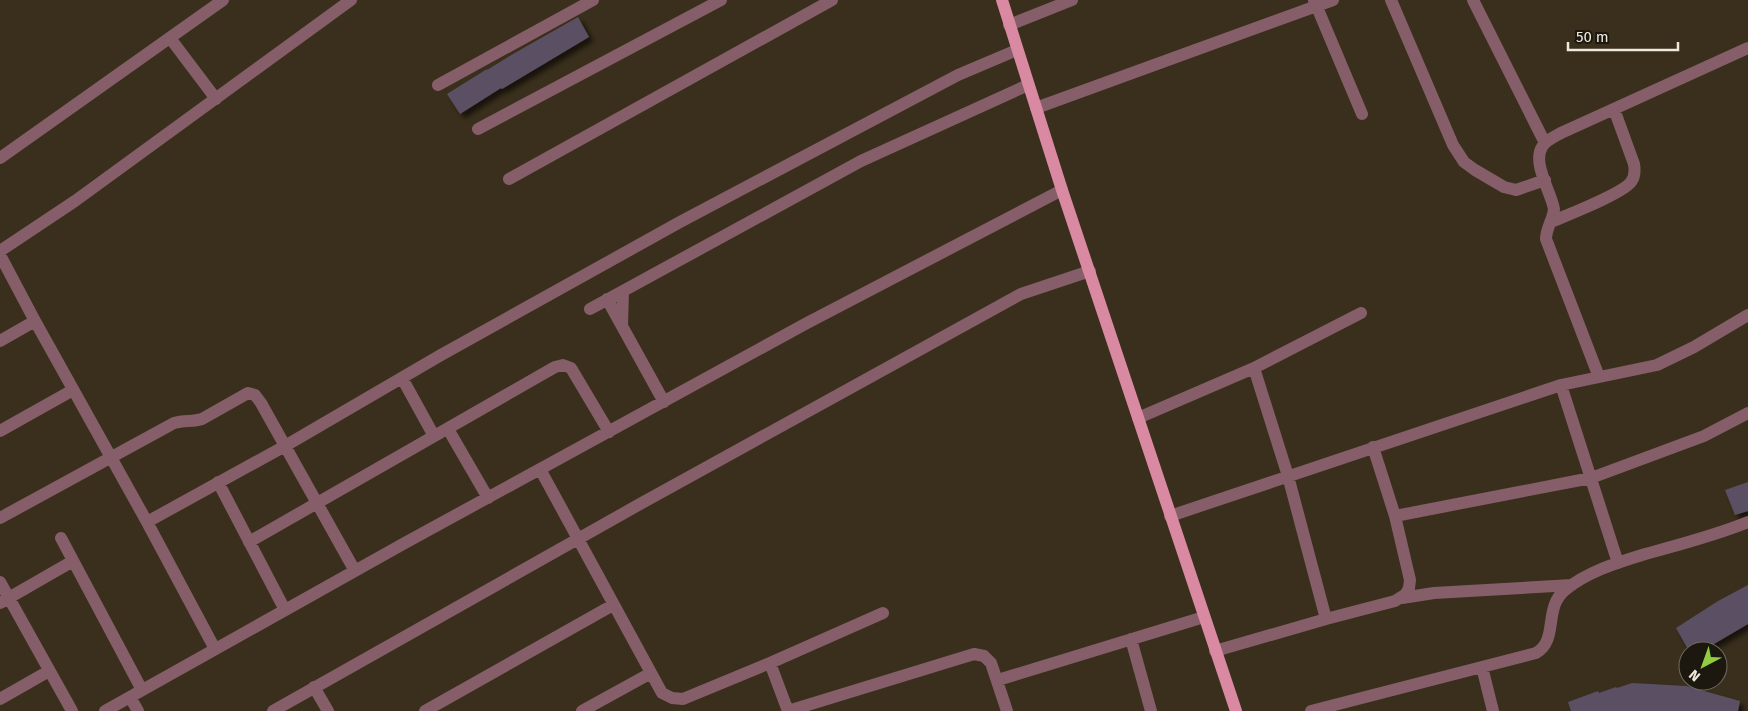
<svg xmlns="http://www.w3.org/2000/svg" width="1748" height="711" viewBox="0 0 1748 711" font-family="'Fira Sans',sans-serif">
<defs>
<filter id="shadow"><feDropShadow dx="4.5" dy="4.5" stdDeviation="2.5" flood-color="#0009"/></filter>
</defs>
<rect width="100%" height="100%" fill="#3a2f1c"/>
<path fill="#5a5063" filter="url(#shadow)" d="M578 17 589 37 502 89 501 88 460 114 447 94 487 69V70L513 54Z
M1748 482V511L1735 515 1725 490Z
M1748 585V624L1702 651H1689L1676 628 1718 601Z
M1632 683 1686 686 1740 701 1738 711H1571L1568 702 1598 691 1599 693 1616 687 1617 688Z"/>
<g fill="none" stroke-linecap="round" stroke-linejoin="round">
<path stroke="#865e69" stroke-width="12" d="M1314 0 1362 114
M1391 0 1453 145 1464 162 1475 170 1504 187 1516 190 1545 180
M1473 0 1545 143
M1009 25 1072 0
M170 38 216 99
M438 85 593 0
M1036 108 1333 0
M478 129 721 0
M0 158 223 0
M509 179 832 0
M1551 222C1567 215 1622 194 1631 182 1635 177 1635 170 1634 164L1614 109
M0 251 75 201 351 0
M0 255 35 321 147 522 215 649
M607 299 664 402
M590 309 861 161 1028 85
M622 326 623 291
M0 341 35 321
M1254 368 1288 476 1326 619
M1599 377 1546 239C1546 228 1553 220 1554 209 1551 192 1532 163 1542 147 1545 141 1554 137 1561 133L1748 48
M402 378 434 436
M1561 385 1618 563
M1138 418 1254 368 1361 313
M448 429 488 498
M0 431 73 390
M540 469 662 693 672 698 683 699 770 663 883 613
M218 482 285 610
M1170 516 1561 385 1657 365 1694 347 1748 315
M1395 516 1591 478 1704 436 1748 413
M0 518 174 423C184 420 193 422 202 419L248 393 255 395 261 403 355 571
M147 522 285 446 441 355 680 222 958 75 1017 50
M61 538 142 690
M249 542 555 367 563 365 571 368 609 432
M0 582 72 711
M1402 598 1434 593 1572 585
M0 603 73 561
M1131 639 1151 711
M1215 651 1326 619 1395 601 1406 594 1409 588 1410 580 1395 516 1373 447
M770 663 788 711 974 654 984 656 991 663 1007 711
M1482 667 1493 711
M998 680 1204 617
M314 687 328 711
M130 697 138 711
M0 699 49 671
M105 711 403 544 807 323 1062 190
M273 711 640 504 1021 294 1090 271
M425 711 613 605
M582 711 651 673
M1311 711 1536 653C1559 640 1543 608 1565 590 1587 572 1616 563 1642 555 1677 545 1714 536 1748 522"/>
<path stroke="#d989a1" stroke-width="12" d="M1002 0 1062 190 1236 711"/>
</g>
<g transform="translate(1703 666) rotate(221)"><circle r="24" fill="#1d180f" stroke="#716b61"/>
<path d="M0-4L9 19L0 12L-9 19Z" fill="#91cd40"/>
<text y="-8" font-size="14" font-weight="bold" text-anchor="middle" fill="#efe8dc">N</text>
</g>
<path d="M1568 42v8h110v-8" fill="none" stroke="#efe8dc" stroke-width="2.5"/>
<text x="1576" y="42" font-size="15" fill="#efe8dc" stroke="#1d180f" stroke-width="4" paint-order="stroke">50 m</text>
</svg>
